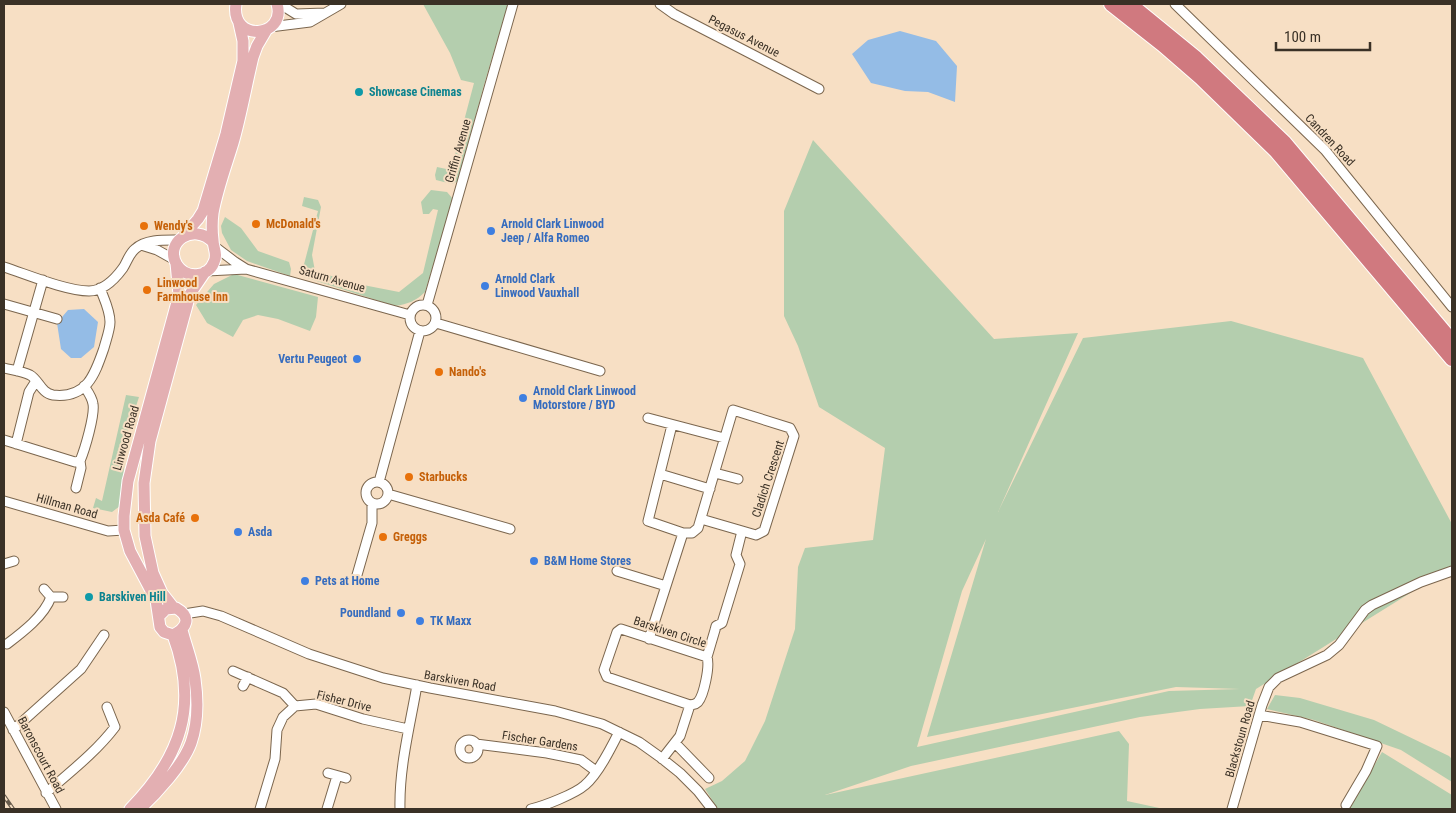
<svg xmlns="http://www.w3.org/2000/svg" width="1456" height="813" viewBox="0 0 1456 813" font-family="'Roboto Condensed',sans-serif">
<rect width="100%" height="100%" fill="#f7dfc4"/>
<path fill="#b4ceae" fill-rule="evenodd" d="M423 4H508L484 85 458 181 452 184 436 180 435 175 437 167 451 170 474 83 461 80 450 53Z
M813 140 994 339 1078 333 998 512 1083 338 1231 321 1363 358 1452 524V567L1256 689 1250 706 1200 709 1140 717 911 766 825 795 1119 731 1129 744 1127 801 1164 809H718L705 789 722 781 745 761 765 721 795 629 798 567 805 548 873 540 885 448 819 407 798 346 784 316V211ZM986 539 927 737 1176 687 1240 689 1169 691 917 747 962 591Z
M431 190 447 192 453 199 425 292C416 301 408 304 395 306L304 277 302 272 318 211 302 206 304 197 318 200 321 207 312 255 315 271 358 284 399 292 423 273 438 210 433 209 429 214H423L421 202Z
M225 217 241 228 258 251 289 262 291 269 290 276 247 261 231 250 222 233 221 226Z
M234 274 318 297 316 317 310 331 278 319 258 315 243 320 233 337 207 323 196 305 214 284Z
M126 395 139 397 128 431 120 506 112 512 93 508 96 498 102 501Z
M1275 695 1300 698 1374 720 1449 756 1452 759V782L1401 750 1314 720 1267 709Z
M1382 752 1452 795V809H1349Z"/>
<path fill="#94bce6" d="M900 31 936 41 957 66 955 102 928 92 905 91 871 83 852 54 868 40Z
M84 309 98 322 94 347 81 358H71L61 349 57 323 68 310Z"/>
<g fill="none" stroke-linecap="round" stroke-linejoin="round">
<defs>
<path id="minor" d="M280 4 296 14 325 13
M660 4 674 14 819 89
M1175 4 1325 150 1452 307
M270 27 310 22 341 4
M141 245 157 250 175 260
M214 246 235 262 246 269 410 315
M4 267C26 274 66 291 89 291 103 291 115 279 123 268 127 262 129 254 135 249 146 239 165 240 179 240
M207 271 246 269
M4 304 57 319
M410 318a13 13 0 1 1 26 0a13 13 0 1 1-26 0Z
M427 305 513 4
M436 323 600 371
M4 368C12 370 22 371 30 375 39 380 41 393 53 395 87 399 95 374 104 348 106 340 110 330 110 322 110 310 104 299 100 288
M17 371 43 280
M648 418 724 438
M672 425 648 521 683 533H692L698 528 733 410 790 428 794 436 764 531 756 535 701 519
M4 440 75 462 80 461
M16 444 29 392 36 381
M715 473 738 479
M660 474 710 489
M379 482 420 331
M366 493a11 11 0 1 1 22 0a11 11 0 1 1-22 0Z
M76 488 81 468 80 461C85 449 95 415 93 404 92 397 88 392 84 386
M388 494 510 529
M4 501 108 531 124 530
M4 564 14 561
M617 571 666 586
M357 575 372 523V503
M44 589 51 597H63
M184 614 203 611 221 616 309 654 383 678 430 688 555 711 602 724 639 742 660 757 680 773 698 791 712 809
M621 629 707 657C710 666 704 695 698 702 695 705 694 704 690 705L607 677 604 670 617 632Z
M649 639 683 533
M7 644C23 632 44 616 51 597
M707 657 715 630 716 626 722 623 740 564 736 555 742 531
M233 671 283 693 295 706
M243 686 248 677
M4 712 56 809
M1259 715 1300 722 1377 746 1366 771 1346 805
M13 730 81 669 104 635
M460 749a9 9 0 1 1 18 0a9 9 0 1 1-18 0Z
M675 743 709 778
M476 744 547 753 581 760 596 771
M662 759 680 736 690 705
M328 773 346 778
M46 793C70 772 96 752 115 727L107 707
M260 809 275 759 277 730 283 717 295 706 316 704 363 719 408 729
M327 809 337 776
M400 809C399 767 410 726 417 685
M531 809C544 806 575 794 585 785 598 774 611 748 619 732
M1232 809 1262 705 1269 687 1278 678 1327 655 1339 645 1365 610 1372 605 1421 582 1452 571"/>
<path id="major" d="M236 4C230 43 287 38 277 4
M184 235 198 219 203 211 226 134 243 61V41L239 23
M213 242C194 222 163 242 177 265 186 279 208 278 214 262 218 254 213 248 213 240 212 232 212 221 213 213 217 190 226 166 233 143 241 115 246 86 253 57L257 46 267 29
M173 607 162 593 153 573 145 536 144 483 150 441 190 294 205 272
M159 616 166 609 176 608C192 617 187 628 173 635L164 632 160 627 156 600 130 551 124 530V516L128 481 179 295 176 263
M130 809C181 757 199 705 173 635
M140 809C157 793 183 765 191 743 198 723 198 700 195 679 193 663 186 646 182 630"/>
<path id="highway" d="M1111 4 1163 45 1201 78 1276 151 1452 359
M1130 4 1196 58 1284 142 1452 341"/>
</defs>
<use href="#minor" stroke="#7b664e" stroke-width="11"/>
<use href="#major" stroke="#fff" stroke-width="13"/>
<use href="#highway" stroke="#fff" stroke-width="16"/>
<use href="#minor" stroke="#fff" stroke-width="9"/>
<use href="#major" stroke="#e3afb2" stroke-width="11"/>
<use href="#highway" stroke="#d0797f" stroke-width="14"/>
<defs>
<path id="rail" d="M4 796 13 809"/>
</defs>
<use href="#rail" stroke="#675b4c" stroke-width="4"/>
<use href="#rail" stroke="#f7dfc4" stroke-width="2" stroke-dasharray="5.5" stroke-linecap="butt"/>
</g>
<g fill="#0f9aa8" stroke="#f7dfc4" stroke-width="2">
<circle cx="359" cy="92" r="5"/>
<circle cx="89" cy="597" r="5"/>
</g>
<g fill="#e8710a" stroke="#f7dfc4" stroke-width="2">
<circle cx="256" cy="224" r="5"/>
<circle cx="144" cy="226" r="5"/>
<circle cx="147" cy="290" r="5"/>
<circle cx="439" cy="372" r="5"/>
<circle cx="409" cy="477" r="5"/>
<circle cx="195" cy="518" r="5"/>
<circle cx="383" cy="537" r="5"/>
</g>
<g fill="#3f7fe0" stroke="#f7dfc4" stroke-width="2">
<circle cx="491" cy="231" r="5"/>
<circle cx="485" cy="286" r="5"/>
<circle cx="357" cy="359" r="5"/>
<circle cx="523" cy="398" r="5"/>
<circle cx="238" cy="532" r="5"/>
<circle cx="534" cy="561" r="5"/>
<circle cx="305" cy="581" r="5"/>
<circle cx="401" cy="613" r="5"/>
<circle cx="420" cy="621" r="5"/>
</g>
<g text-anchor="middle" stroke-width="4" stroke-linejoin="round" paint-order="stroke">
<g font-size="12" fill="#3a3126" stroke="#f7dfc4">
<text transform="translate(744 36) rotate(27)" y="4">Pegasus Avenue</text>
<text transform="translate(1330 140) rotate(47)" y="4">Candren Road</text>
<text transform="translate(458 151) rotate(-74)" y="4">Griffin Avenue</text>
<text transform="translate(332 279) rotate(16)" y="4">Saturn Avenue</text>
<text transform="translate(126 438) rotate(-74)" y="4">Linwood Road</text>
<text transform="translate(768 479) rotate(-72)" y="4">Cladich Crescent</text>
<text transform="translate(67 506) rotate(16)" y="4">Hillman Road</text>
<text transform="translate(670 632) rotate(18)" y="4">Barskiven Circle</text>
<text transform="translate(460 681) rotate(10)" y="4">Barskiven Road</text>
<text transform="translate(344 701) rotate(14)" y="4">Fisher Drive</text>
<text transform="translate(1240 739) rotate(-74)" y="4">Blackstoun Road</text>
<text transform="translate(540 741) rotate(9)" y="4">Fischer Gardens</text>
<text transform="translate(41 755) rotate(62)" y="4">Baronscourt Road</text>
</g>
<g font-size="12" font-weight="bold" fill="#0d838f" stroke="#f7dfc4" text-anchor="start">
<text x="369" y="96">Showcase Cinemas</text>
<text x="99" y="601">Barskiven Hill</text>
</g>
<g font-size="12" font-weight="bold" fill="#c56008" stroke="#f7dfc4" text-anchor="start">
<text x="266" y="228">McDonald's</text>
<text x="154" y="230">Wendy's</text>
<text x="157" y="287">Linwood<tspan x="157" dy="14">Farmhouse Inn</tspan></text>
<text x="449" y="376">Nando's</text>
<text x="419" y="481">Starbucks</text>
<text x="185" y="522" text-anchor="end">Asda Café</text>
<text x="393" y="541">Greggs</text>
</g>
<g font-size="12" font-weight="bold" fill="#366cbe" stroke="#f7dfc4" text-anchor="start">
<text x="501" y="228">Arnold Clark Linwood<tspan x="501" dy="14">Jeep / Alfa Romeo</tspan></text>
<text x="495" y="283">Arnold Clark<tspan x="495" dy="14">Linwood Vauxhall</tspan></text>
<text x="347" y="363" text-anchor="end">Vertu Peugeot</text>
<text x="533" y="395">Arnold Clark Linwood<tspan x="533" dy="14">Motorstore / BYD</tspan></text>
<text x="248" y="536">Asda</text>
<text x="544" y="565">B&amp;M Home Stores</text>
<text x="315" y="585">Pets at Home</text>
<text x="391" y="617" text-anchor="end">Poundland</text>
<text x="430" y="625">TK Maxx</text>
</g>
</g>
<rect width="1456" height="813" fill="none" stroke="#3a3126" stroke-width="10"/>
<path d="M1276 42v8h94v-8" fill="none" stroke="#3a3126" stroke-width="2.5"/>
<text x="1284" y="42" font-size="15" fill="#3a3126" stroke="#f7dfc4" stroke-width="4" paint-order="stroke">100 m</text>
</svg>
